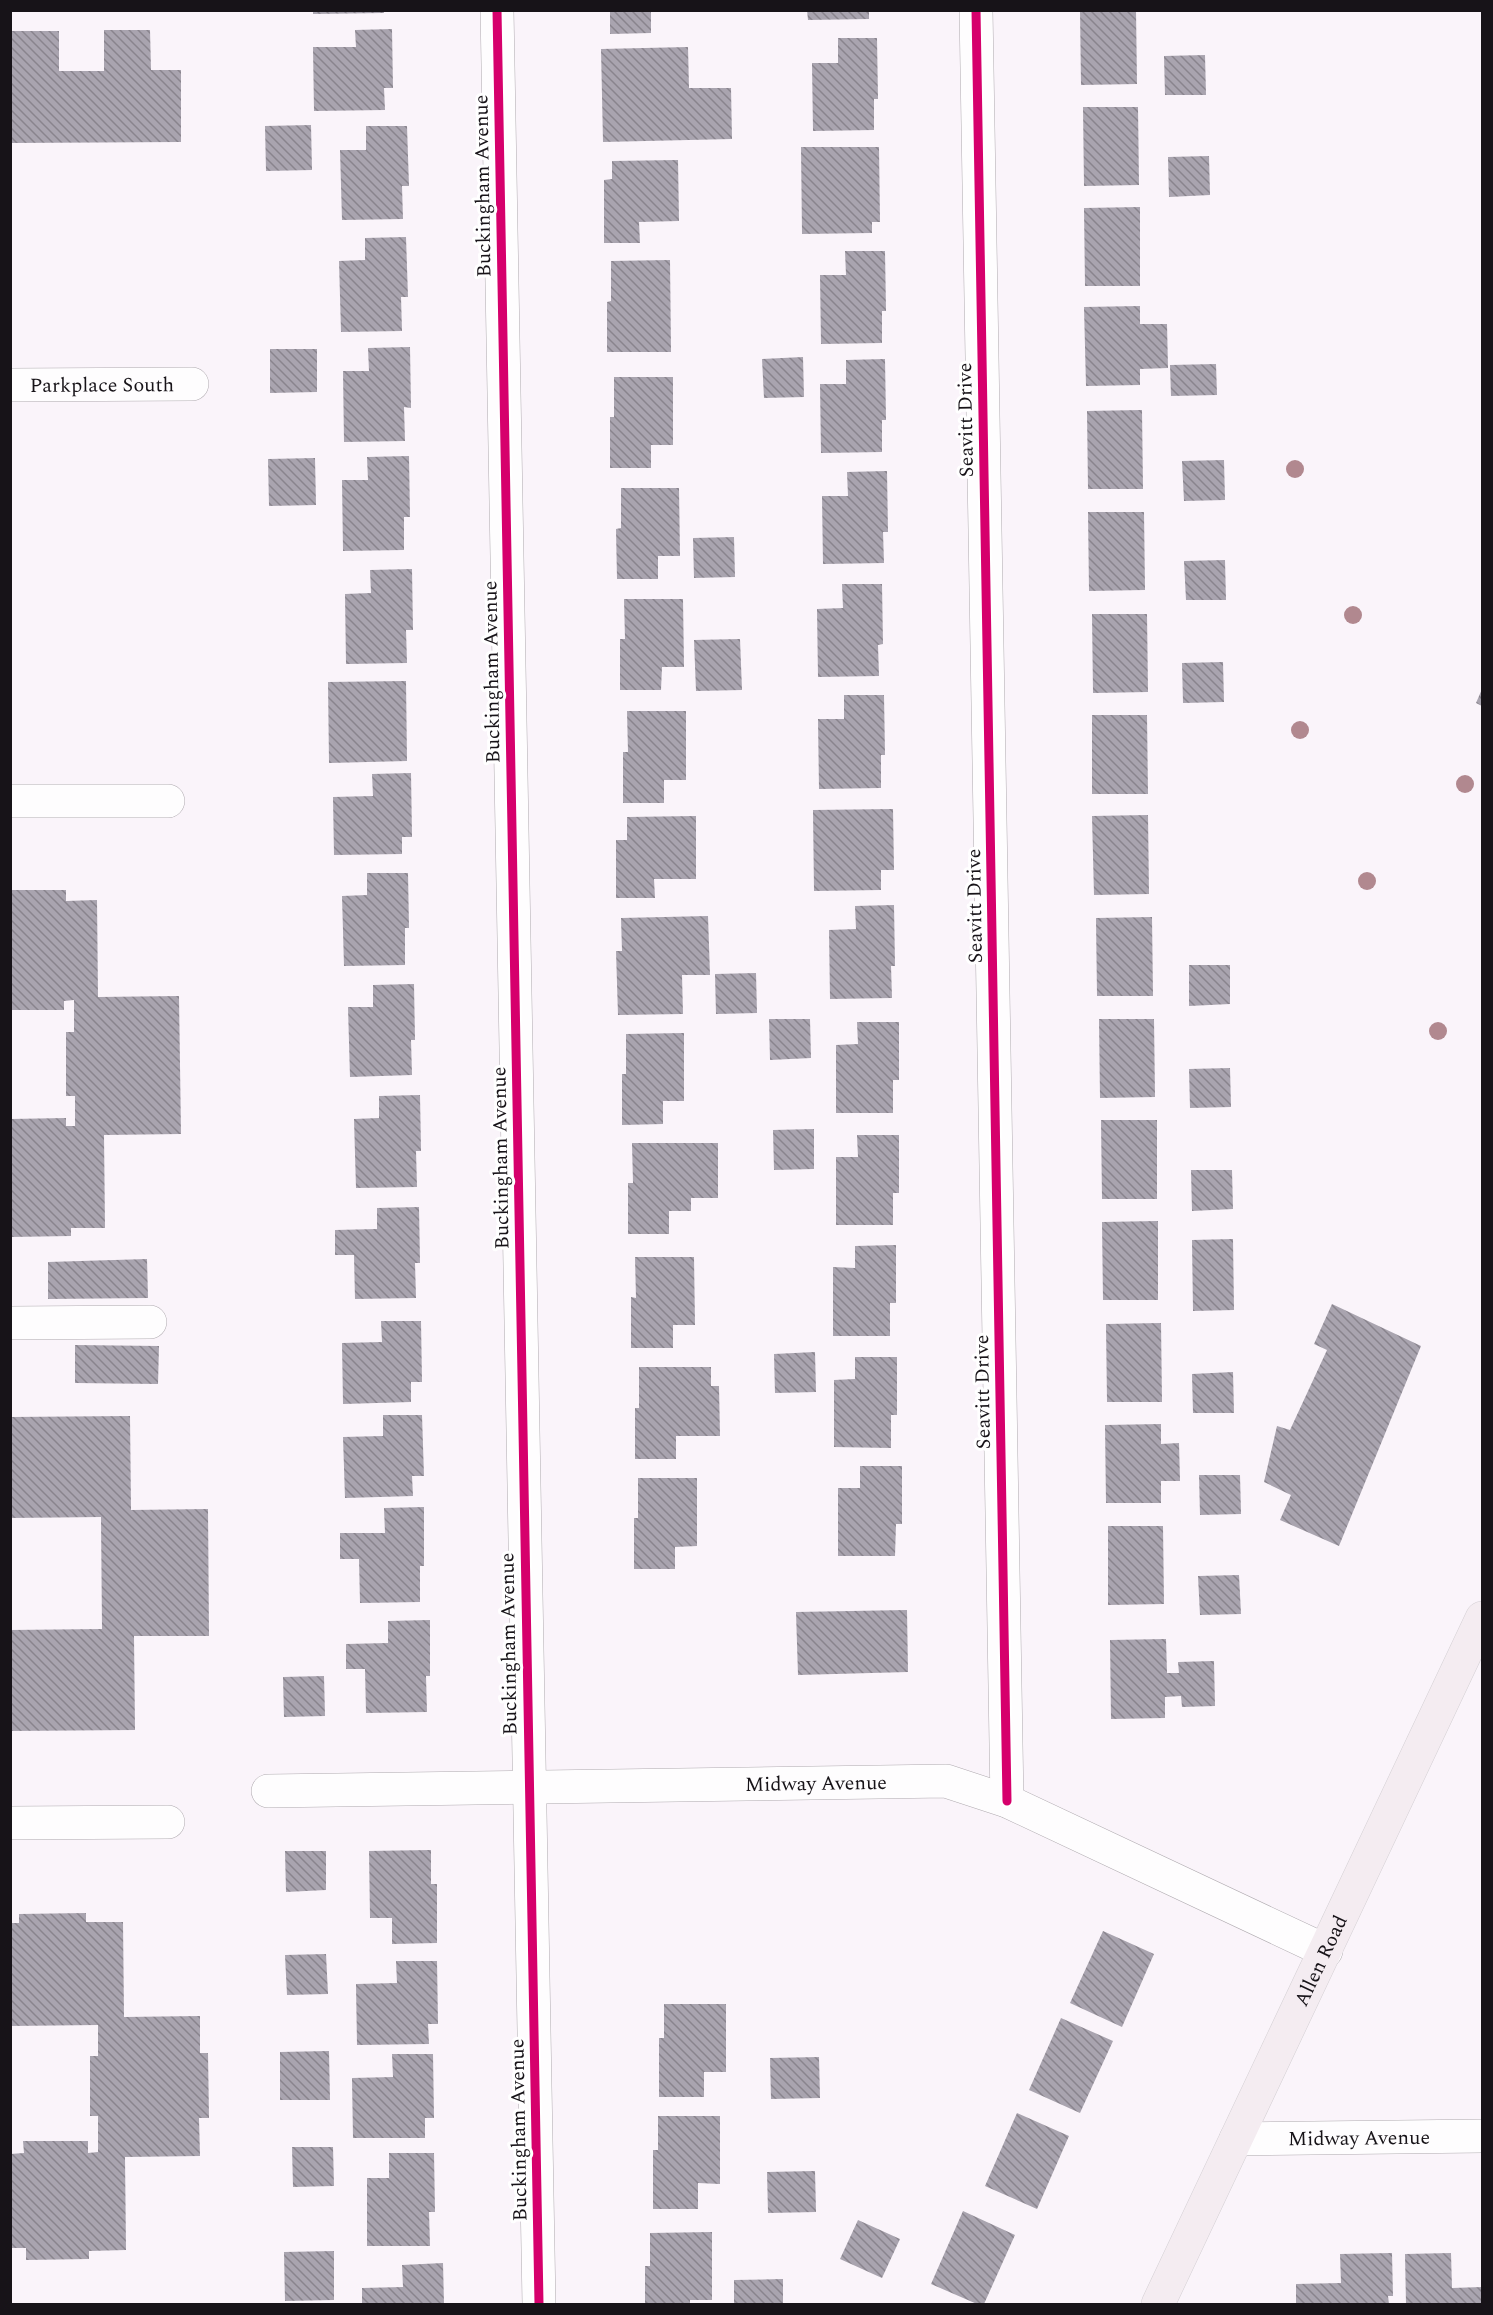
<svg xmlns="http://www.w3.org/2000/svg" width="1493" height="2315" viewBox="0 0 1493 2315" font-family="Spectral,serif">
<defs>
<pattern id="building-back-hatch" width="6" height="6" patternUnits="userSpaceOnUse" patternTransform="scale(1.5)"><rect width="6" height="6" fill="#a9a4af"/><path d="M-1 5l2 2M0 0l6 6M5-1l2 2" fill="none" stroke="#89848d"/></pattern>
</defs>
<rect width="100%" height="100%" fill="#faf4fa"/>
<path fill="url(#building-back-hatch)" d="M313 10H384V13L313 14Z
M610 10H651V33L610 34Z
M807 10H869V19L808 20Z
M1080 10H1136L1137 84 1081 85Z
M392 29 393 88H384L385 110 314 111 313 47H356L355 30Z
M104 30H150L151 70H181V142L10 143 11 31H59V71H104Z
M838 38H877L878 99H874V130L813 131 812 63H838Z
M688 47 689 88H731L732 139 603 142 601 49Z
M1205 55 1206 95H1165L1164 56Z
M1083 107H1138L1139 185 1084 186Z
M311 125 312 170 266 171 265 126Z
M366 126H407L409 186H402L403 219 342 220 340 150H366Z
M801 147H879L880 222H872V233L802 234Z
M1209 156 1210 195 1169 197 1168 157Z
M678 160 679 221 639 222 640 243H604V180L612 179V161Z
M1140 207V286H1085L1084 208Z
M406 237 408 297H401L402 331 341 332 339 261 365 260V238Z
M845 251H885L886 311H882V343L821 344 820 275H846Z
M670 260 671 352H607V302L611 301V261Z
M1140 306V324H1167L1168 368 1140 369V385L1086 386 1084 307Z
M410 347 411 408 404 407 405 441 344 442 343 371H369L368 348Z
M270 349H317V392L270 393Z
M803 357 804 397 764 398 762 359Z
M885 359 886 420H882V452L821 453 820 384H846V360Z
M1216 364 1217 395 1171 396 1170 365Z
M614 377H673V445H651V468H610V417H614Z
M1142 410 1143 489H1088L1087 411Z
M409 456 410 517H404V550L343 551 342 480H368L367 457Z
M315 458 316 505 269 506 268 459Z
M1224 460 1225 500 1184 501 1182 461Z
M887 471 888 532H883L884 563 823 564 822 496H848L847 472Z
M621 488H679L680 556H658V579H617L616 529 621 528Z
M1088 512H1144L1145 590 1089 591Z
M734 537 735 577 694 578 693 538Z
M1225 560 1226 600H1186L1184 561Z
M412 569 413 630H406L407 663 346 664 345 594 371 593 370 570Z
M842 584H882L883 644 878 645 879 676 818 677 817 609 843 608Z
M624 599H683L684 667H662L661 690H620V639H625Z
M1092 614H1147L1148 692 1093 693Z
M740 639 742 690 696 691 694 640Z
M1223 662 1224 702 1183 703 1182 663Z
M406 681 407 761 329 763 328 682Z
M1482 689V706L1476 703Z
M844 695H884L885 755H881V788L819 789 818 719H844Z
M627 711H686V780H664V803H623V752H628Z
M1092 715H1147L1148 794H1092Z
M411 773 412 837H402V854L334 855 333 797 373 796 372 774Z
M893 809 894 870H881V890L814 891 813 810Z
M1148 815 1149 894 1094 895 1092 816Z
M696 816V879H654L655 898H616V840H627V817Z
M367 873H408L409 928H405V965L344 966 342 896 367 895Z
M10 890H66V901L97 900 98 997 179 996 181 1134 104 1135 105 1228H71V1236L10 1237V1119L66 1118V1126H75V1096H66V1032H74V1000L64 1001V1010H10Z
M894 905 895 966H891L892 998 830 999 829 930 856 929 855 906Z
M708 916 710 975H682L683 1014 618 1015 616 951H622L621 918Z
M1152 917 1153 996H1097L1096 918Z
M1189 965H1230V1004L1189 1006Z
M756 973 757 1013 716 1014 715 974Z
M414 984 415 1040H411L412 1075 350 1077 348 1007H373V985Z
M769 1019H810L811 1058 770 1060Z
M1099 1019H1154L1155 1097 1100 1098Z
M857 1022H899V1080H893V1113H836V1045L858 1044Z
M684 1033V1101H663V1124L622 1125V1074H626V1034Z
M1230 1068 1231 1107 1190 1108 1189 1069Z
M420 1095 421 1151H416L417 1187 356 1188 354 1119 379 1118V1096Z
M1101 1120H1157V1199H1102Z
M814 1129V1169L774 1170 773 1130Z
M857 1135H899V1193H893V1225H836V1157H858Z
M632 1143H718V1198H691V1211H669V1234H628V1183H633Z
M1191 1170H1232L1233 1209 1192 1211Z
M419 1207 420 1263H415L416 1298 355 1299 354 1255H335V1230L377 1229V1208Z
M1158 1221V1300H1103L1102 1222Z
M1233 1239 1234 1310 1193 1311 1192 1240Z
M896 1245V1303H890V1336H833V1267L855 1268V1246Z
M635 1257H694L695 1325H673V1348H631V1297L636 1298Z
M147 1259 148 1298 48 1299V1262Z
M1332 1304 1421 1346 1339 1546 1280 1520 1291 1495 1264 1482 1277 1426 1290 1430 1327 1350 1314 1344Z
M381 1321H421L422 1382H411V1402L343 1404 342 1343 382 1342Z
M1161 1323 1162 1402H1107L1106 1324Z
M75 1345 159 1346 158 1384 75 1383Z
M815 1352 816 1392 775 1393 774 1354Z
M855 1357H897V1415H891V1448L834 1447V1380L855 1379Z
M639 1367H711V1386H719L720 1436H676V1459H635V1408H639Z
M1233 1372 1234 1413H1193L1192 1374Z
M383 1415H422L424 1476H412L413 1496 345 1498 343 1437 383 1436Z
M130 1416 131 1510 208 1509 209 1636H134L135 1730 10 1731V1630L102 1629 101 1517 10 1518V1417Z
M1161 1424V1444L1179 1443 1180 1481H1161V1503H1106L1105 1425Z
M860 1466H902V1524H896L895 1556H838V1488H860Z
M1199 1475H1240L1241 1514 1200 1515Z
M638 1478H697V1546L675 1547V1569H634V1518H638Z
M424 1507V1566H420V1602L360 1603 359 1559H340V1533H385L384 1508Z
M1108 1526H1163L1164 1604 1108 1605Z
M1239 1575 1241 1614 1200 1615 1198 1576Z
M907 1610 908 1672 798 1675 796 1612Z
M430 1620V1676H426L427 1712 366 1713 365 1669H346V1644L388 1643V1621Z
M1166 1639 1167 1673H1179L1178 1662 1214 1661 1215 1706 1182 1707 1181 1696 1165 1697V1718L1111 1719 1110 1640Z
M324 1676 325 1716 284 1717 283 1677Z
M431 1850V1884H437V1943L392 1944V1918H370L369 1851Z
M285 1851H326V1890L286 1892Z
M86 1913V1922H123L124 2017 200 2016V2053H208L209 2118H199L200 2156 125 2157 126 2250 89 2251V2259L26 2260V2248H10V2154L24 2153 23 2141H88V2153L98 2152V2116H90V2056H98V2025L10 2026V1923H19V1914Z
M1103 1931 1154 1954 1122 2027 1070 2003Z
M326 1954 328 1994 287 1995 285 1955Z
M396 1961H437L438 2024H428L429 2044 357 2045 356 1984 397 1983Z
M664 2004H726V2072H704V2097H659V2038H664Z
M1061 2018 1113 2041 1080 2113 1029 2090Z
M329 2051 330 2100H280V2052Z
M392 2054H433L434 2118H425V2138H353L352 2078 393 2077Z
M819 2057 820 2098 771 2099 770 2058Z
M1017 2113 1069 2136 1037 2209 985 2186Z
M658 2116H720V2184L698 2183V2209H653V2150H658Z
M292 2147H333L334 2186 293 2187Z
M389 2153H434L435 2212H429L430 2246H367V2178H389Z
M815 2171 816 2212 768 2213 767 2172Z
M963 2211 1015 2235 984 2304H977L931 2284Z
M858 2220 900 2239 882 2278 840 2259Z
M712 2232V2300H690V2304H645V2266H650V2233Z
M334 2251V2300L285 2301 284 2252Z
M1392 2253 1393 2296H1388L1389 2304H1296V2284L1341 2283 1340 2254Z
M1451 2253 1452 2288 1482 2287V2304H1406L1405 2254Z
M443 2263 444 2304H362V2288L403 2287 402 2265Z
M783 2279V2304H734V2280Z"/>
<g fill="none" stroke-linecap="round" stroke-linejoin="round">
<defs>
<g id="minor">
<path d="M497 10 539 2304"/>
<path d="M976 10 1007 1801"/>
<path id="s1" d="M10 385 192 384"/>
<path d="M10 801H168"/>
<path d="M10 1323 150 1322"/>
<path id="s2" d="M268 1791 946 1781 1007 1801 1326 1951"/>
<path d="M10 1823 168 1822"/>
<path id="s3" d="M1236 2139 1482 2136"/>
</g>
<g id="major">
<path id="s4" d="M1158 2304 1482 1618"/>
</g>
</defs>
<use href="#minor" stroke="#b0abb0" stroke-width="34"/>
<use href="#major" stroke="#d4d0d4" stroke-width="34"/>
<use href="#minor" stroke="#fefdfe" stroke-width="33"/>
<use href="#major" stroke="#f4ecf1" stroke-width="33"/>
<defs>
<path id="cycleway" d="M497 10 539 2304
M976 10 1007 1801"/>
</defs>
<use href="#cycleway" stroke="#fff" stroke-width="13"/>
<use href="#cycleway" stroke="#d6006c" stroke-width="9"/>
</g>
<g fill="#b1888f">
<circle cx="1295" cy="469" r="9"/>
<circle cx="1353" cy="615" r="9"/>
<circle cx="1300" cy="730" r="9"/>
<circle cx="1465" cy="784" r="9"/>
<circle cx="1367" cy="881" r="9"/>
<circle cx="1438" cy="1031" r="9"/>
</g>
<g text-anchor="middle" stroke-width="6" stroke-linejoin="round" paint-order="stroke">
<g font-size="20" fill="#171318" stroke="#fff">
<text transform="translate(482 186) rotate(-91)" y="7">Buckingham Avenue</text>
<text dy="7" stroke="none"><textPath href="#s1" startOffset="92">Parkplace South</textPath></text>
<text transform="translate(965 420) rotate(-91)" y="7">Seavitt Drive</text>
<text transform="translate(491 672) rotate(-91)" y="7">Buckingham Avenue</text>
<text transform="translate(974 906) rotate(-91)" y="7">Seavitt Drive</text>
<text transform="translate(500 1158) rotate(-91)" y="7">Buckingham Avenue</text>
<text transform="translate(982 1392) rotate(-91)" y="7">Seavitt Drive</text>
<text transform="translate(508 1644) rotate(-91)" y="7">Buckingham Avenue</text>
<text dy="7" stroke="none"><textPath href="#s2" startOffset="548">Midway Avenue</textPath></text>
<text dy="7" stroke="none"><textPath href="#s4" startOffset="380">Allen Road</textPath></text>
<text transform="translate(518 2130) rotate(-91)" y="7">Buckingham Avenue</text>
<text dy="7" stroke="none"><textPath href="#s3" startOffset="123">Midway Avenue</textPath></text>
</g>
</g>
<rect width="1493" height="2315" fill="none" stroke="#171318" stroke-width="24"/>
</svg>
